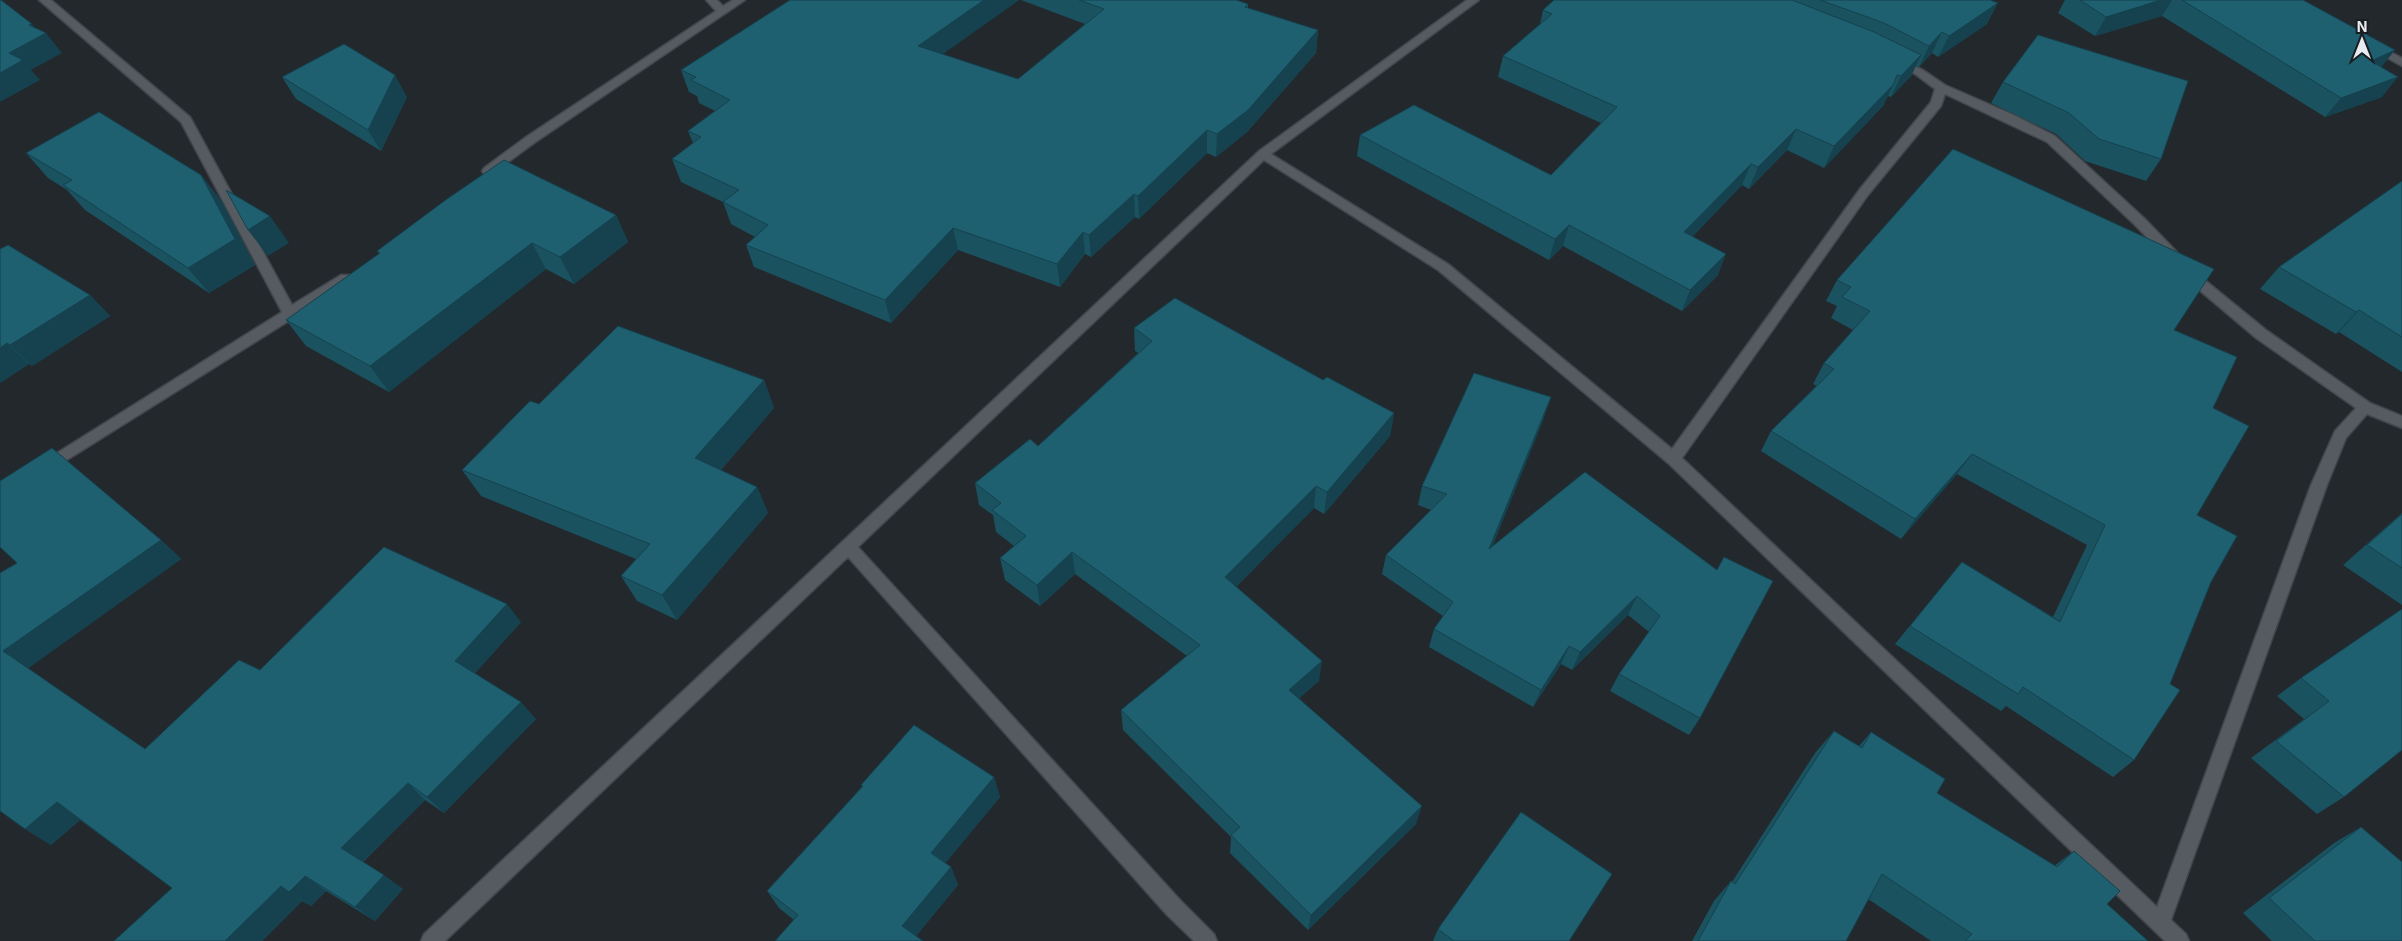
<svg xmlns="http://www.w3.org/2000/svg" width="2402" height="941" viewBox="0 0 2402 941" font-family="Inter,sans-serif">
<rect width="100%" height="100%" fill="#23282d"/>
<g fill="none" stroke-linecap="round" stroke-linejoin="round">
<defs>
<path id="minor" d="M39 0H51L190 117 292 305 341 275H351L353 278 295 317 46 473 41 471 39 467 41 463 282 312 181 122Z
M706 0H717L723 6 733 0H745L534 143 492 174H484L482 171 484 168 526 137 716 11Z
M1467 0H1479L1271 154 1448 264 1672 449 1860 189 1931 102 1935 89 1915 74 1893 64 1891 62 1897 59 1923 70 1945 85 2016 116 2055 136 2145 219 2201 277 2266 330 2370 403 2402 416V428L2367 414 2346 438 2327 485 2171 920 2186 934 2189 941H2165L1668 463 1438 270 1264 160 858 547 1181 901 1214 934 1217 941H1194L1167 915 848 557 445 941H421L424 934 1259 151ZM1945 94 2047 142 2135 225 2191 283 2256 338 2356 408 2335 431 2311 485 2157 907 1682 458 1868 195 1941 106Z
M2373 43 2402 58V66L2369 48 2367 46Z"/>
</defs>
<use href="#minor" stroke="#424549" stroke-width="3"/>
<use href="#minor" fill="#565b62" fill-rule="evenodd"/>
</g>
<path fill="#1a5260" d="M790 0H1019L942 54 1018 79 1085 24 1021 0H1236L1248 4V8L1318 30 1316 53 1247 132 1216 157 1207 153 1139 219 1135 217 1091 257 1085 254 1060 287 958 250 891 323 754 267 746 245 755 237 731 224 723 202 681 182 672 159 693 143 688 131 715 111 699 103 697 96 689 92 681 70Z
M1554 0H1990L1987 24 1938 57 1932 53 1919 67 1916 66 1911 76 1891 97 1888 96 1883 106 1824 168 1787 150 1749 189 1742 185 1693 236 1718 275 1682 311 1563 246 1549 260 1357 156 1360 135 1551 175 1601 123 1498 77 1503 56 1540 24 1543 10Z
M2065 0H2303L2395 50 2381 67 2382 97 2325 117 2162 16 2095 36 2058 13Z
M2038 35 2161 159 2146 181 2085 161 2056 134 1991 103 2003 82Z
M282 77 407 97 381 151 296 99Z
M26 153 221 200 255 265 209 293 85 210 67 190 48 178Z
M2402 181V372L2339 332 2336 334 2260 289 2279 267Z
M616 215 628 242 574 284 546 269 389 392 306 346 286 320 379 254 377 251Z
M0 249 90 295 110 316 32 366 29 364 0 383Z
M1837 280 2174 330 2213 408 2197 515 2211 582 2134 760 2113 777 2006 706 2001 711 1895 644 1962 562 2053 617 2087 545 1957 474 1901 539 1761 451 1771 431 1817 386 1813 384 1824 363 1853 330 1831 318 1837 306 1826 301Z
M1134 328 1323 380 1394 413 1390 436 1324 514 1314 508 1236 587 1319 681 1299 698 1416 824 1308 930 1230 853 1231 837 1123 730 1121 710 1187 656 1075 574 1040 606 1005 580 1000 558 1014 546 996 532 993 515 979 505 975 483 1038 446 1138 353 1135 351Z
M764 380 774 408 721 470 757 487 768 513 677 620 637 601 621 576 636 559 481 496 462 470 539 404Z
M1544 418 1492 546 1717 570 1700 718 1689 735 1610 691 1619 674 1649 632 1628 615 1572 670 1561 664 1533 707 1429 647 1434 629 1443 616 1382 574 1386 555 1431 510 1418 505 1422 486Z
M2402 513V605L2343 565Z
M161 540 181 559 28 668 145 749 260 670 521 622 475 673 536 719 444 813 425 800 363 862 403 889 375 921 326 891 311 906 302 901 262 941H114L172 888 80 820 51 845 25 829 0 573Z
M2402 609 2344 797 2317 814 2251 758 2304 719 2277 696 2301 678Z
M1834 731 1859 746 1871 732 1937 793 2054 866 2074 851 2107 904 2148 941H1931L1868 899 1846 941H1692L1714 901 1731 881 1732 882 1815 753Z
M994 777 1000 797 945 863 951 867 958 885 916 936 794 920 779 908 767 891 862 787 861 785Z
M2361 827 2402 941H2272L2243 913 2334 843Z
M1438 929 1569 941H1433Z"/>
<path fill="#15424e" d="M984 0H1019L922 69 918 46Z
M2161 0H2172L2162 16 2095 36 2106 17Z
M1998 3 1987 24 1938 57 1949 36Z
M32 24 41 36 46 33 62 53 31 70 40 80 0 102V72L9 53 29 25Z
M1318 30 1316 53 1247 132 1216 157 1217 134Z
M1942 32 1932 53 1919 67 1929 46Z
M2395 50 2379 70 2371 61Z
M1921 55 1911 76 1891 97 1901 76Z
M395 75 407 97 381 151 368 130Z
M2398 77 2382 97 2325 117 2341 98Z
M1893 85 1883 106 1824 168 1834 146Z
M1796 129 1787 150 1749 189 1758 167Z
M1207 130V153L1139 219 1138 196Z
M1751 164 1742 185 1676 253 1684 232Z
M201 175 221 200 255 265 209 293 188 268Z
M1134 194 1135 217 1091 257 1089 235Z
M616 215 628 242 574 284 560 257Z
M270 216 289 243 268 256 248 230Z
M1569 225 1563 246 1549 260 1555 239Z
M953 228 958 250 891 323 885 300Z
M1083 232 1085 254 1060 287 1057 264Z
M532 243 546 269 389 392 370 366Z
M1726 254 1718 275 1682 311 1690 290Z
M90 295 110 316 32 366 10 345Z
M2359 310 2339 332 2336 334 2356 312Z
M7 343 29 364 0 383V348Z
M764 380 774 408 708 485 695 458Z
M1551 397 1544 418 1484 568 1489 549Z
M1394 413 1390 436 1324 514 1327 492Z
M1972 454 1957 474 1901 539 1915 519Z
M1316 486 1314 508 1225 598V577Z
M757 487 768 513 677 620 662 595Z
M161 540 181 559 27 669 3 651Z
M1072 552 1075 574 1040 606 1037 585Z
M1637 596 1628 615 1572 670 1580 652Z
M507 604 521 622 470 679 455 661Z
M1569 646 1561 664 1533 707 1541 690Z
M1322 661 1319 681 1287 709 1289 690Z
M521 702 536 719 444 813 427 797Z
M994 777 1000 797 939 871 931 853Z
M408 783 425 800 361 863 341 848Z
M57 802 82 818 51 845 25 829Z
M1422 806 1416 824 1308 930 1311 915Z
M951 867 958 885 912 941 902 926Z
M384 875 403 889 375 921 355 907Z
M305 876 326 891 311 906 289 892Z
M281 886 302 901 262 941H225Z"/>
<path fill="#1e5f70" stroke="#15424e" d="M0 0H1L32 24 29 25 46 33 9 53 23 60 0 73Z
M790 0H984L918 46 1018 79 1104 9 1079 0H1236L1248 4 1245 7 1318 30 1248 110 1217 134 1207 130 1138 196 1134 194 1089 235 1083 232 1057 264 953 228 885 300 746 245 768 225 723 202 739 190 672 159 701 137 688 131 730 100 691 80 696 77 681 70Z
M1554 0H1792L1874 32 1921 55 1901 76 1897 75 1893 85 1834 146 1796 129 1758 167 1751 164 1684 232 1726 254 1690 290 1569 225 1555 239 1360 135 1414 105 1551 175 1617 107 1503 56 1552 14 1543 10Z
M1820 0H1990L1998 3 1949 36 1942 32 1929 46 1884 23Z
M2080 0H2161L2106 17Z
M2182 0H2303L2395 50 2371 61 2398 77 2341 98Z
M2038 35 2188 81 2161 159 2099 139 2069 113 2003 82Z
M344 44 395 75 368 130 282 77Z
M99 112 201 175 235 239 188 268 63 185 72 180 26 153Z
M1953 149 2214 269 2174 330 2237 357 2213 408 2249 426 2197 515 2237 536 2211 582 2170 684 2180 690 2134 760 2023 687 2018 694 1910 626 1962 562 2060 622 2105 525 1972 454 1915 519 1771 431 1834 369 1824 363 1870 311 1842 297 1851 287 1837 280Z
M504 160 616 215 560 257 532 243 370 366 286 320 380 253 377 251 447 199Z
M2402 181V337L2359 310 2356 312 2279 267Z
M226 190 270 216 248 230Z
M8 245 90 295 10 345 7 343 0 348V249Z
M1175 298 1323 380 1327 377 1394 413 1327 492 1316 486 1225 577 1322 661 1289 690 1422 806 1311 915 1231 835 1240 827 1121 710 1200 645 1072 552 1037 585 1000 558 1026 536 992 510 1001 503 975 483 1030 439 1038 446 1152 341 1134 328Z
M618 326 764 380 695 458 757 487 662 595 621 576 650 544 462 470 530 401 539 404Z
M1474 373 1551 397 1489 549 1585 472 1717 570 1724 557 1773 581 1700 718 1619 674 1660 616 1637 596 1580 652 1569 646 1541 690 1434 629 1453 602 1386 555 1447 494 1422 486Z
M52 448 161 540 3 651 145 749 239 660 260 670 384 547 507 604 455 661 521 702 427 797 408 783 341 848 384 875 355 907 305 876 289 892 281 886 225 941H114L172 888 57 802 25 829 0 811V573L17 563 0 547V481Z
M2402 514V568L2367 545Z
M2402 609V750L2344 797 2276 741 2329 701 2301 678Z
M914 725 994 777 931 853 951 867 902 926 923 941H775L798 915 767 891 863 786 861 785Z
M1834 731 1862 748 1871 732 1945 779 1937 793 2057 867 2074 851 2120 891 2107 904 2148 941H1965L1972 934 1882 874 1846 941H1698L1731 881 1735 884Z
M1521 812 1612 874 1569 941H1454L1438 929Z
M2361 827 2402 862V941H2315L2269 898Z"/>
<g transform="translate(2362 40)" stroke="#1a1e23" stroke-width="4" paint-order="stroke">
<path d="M0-4L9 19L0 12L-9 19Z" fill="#e8ebef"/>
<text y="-8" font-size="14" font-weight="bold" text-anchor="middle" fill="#e8ebef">N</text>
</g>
</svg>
